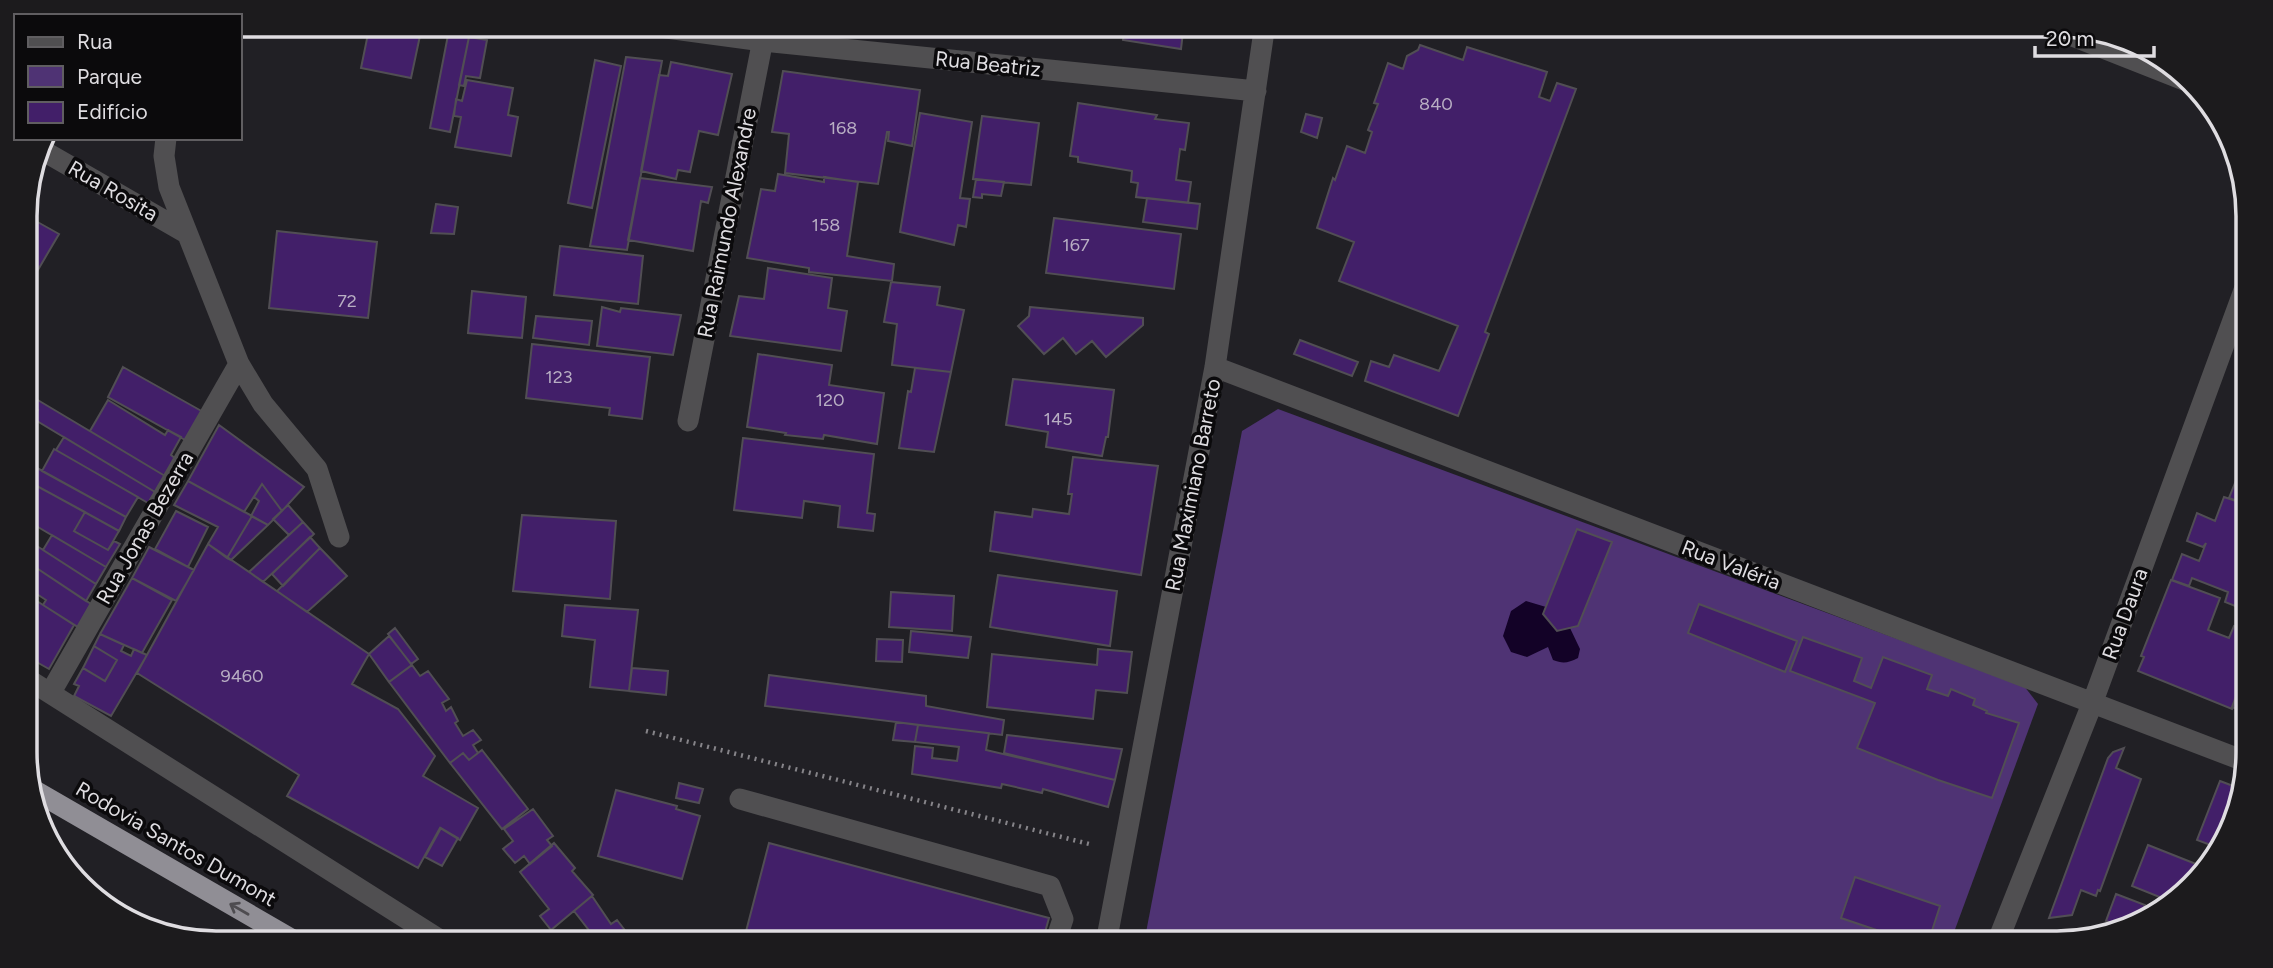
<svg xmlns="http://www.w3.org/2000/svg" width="2273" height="968" viewBox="0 0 2273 968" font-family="Figtree,sans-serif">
<rect width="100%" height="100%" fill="#212025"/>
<path fill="#4f3374" d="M1278 409 2024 686 2038 704 1950 943H1144L1242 431Z"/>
<path fill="#130227" d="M1526 601 1546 607 1543 614 1557 631 1570 628 1580 649 1578 658C1568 663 1563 664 1553 660L1548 647 1527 657 1511 652 1503 636 1511 611Z"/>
<path fill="#421f69" stroke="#514e54" stroke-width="2" d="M370 24 421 31 411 78 361 68Z
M1125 24H1197L1195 34 1183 32 1181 49 1123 40Z
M448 35 469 37 450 132 430 128Z
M469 37 487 40 480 78 466 76 464 86 459 85Z
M1420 45 1463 60 1467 47 1547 72 1539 97 1550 101 1557 83 1576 89 1485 332 1489 334 1458 416 1365 381 1371 361 1389 367 1394 355 1439 371 1458 326 1339 281 1354 242 1317 228 1333 178 1335 180 1347 146 1365 153 1372 132 1368 130 1378 104 1374 103 1388 63 1403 69 1407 56 1418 50Z
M626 57 662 61 627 250 590 246Z
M595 60 621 66 592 208 568 203Z
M671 62 732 74 718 135 699 131 690 172 678 170 676 179 641 171 659 75 668 76Z
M783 71 920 90 912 146 888 141 889 132H887L878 184 785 173 789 134 772 132Z
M467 80 513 88 508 115 518 117 511 156 455 147 461 117 454 116 456 99 462 101Z
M1078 103 1157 115 1155 119 1189 123 1185 150 1180 149 1176 180 1191 182 1188 203 1136 197 1138 183 1131 182 1132 171 1078 162V157L1070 156Z
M920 113 972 122 960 198 970 199 966 227 958 225 954 245 900 232Z
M1306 114 1322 118 1317 138 1301 132Z
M982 116 1039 123 1031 185 973 179Z
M778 174 824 182V177L858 182 847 256 894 264 892 281 809 272V268L747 258 761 189 775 191Z
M640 178 712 187 708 203 701 201 693 251 628 240Z
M976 179 1004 182 1001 196 982 194V198L973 197Z
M1147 198 1200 204 1197 229 1143 222Z
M436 204 458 207 454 234 431 233Z
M25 215 59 234 25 292Z
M1054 218 1181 234 1174 289 1046 273Z
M277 231 377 242 368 318 269 308Z
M560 246 643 256 638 304 554 295Z
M768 268 832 278 828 308 847 311 841 351 730 336 739 296 764 299Z
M891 282 940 287 937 305 964 310 951 372 892 365 897 324 884 322Z
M472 291 526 297 522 338 468 333Z
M602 307 620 312 621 308 681 315 673 355 597 346Z
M1030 307 1143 318V325L1106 357 1092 341 1076 354 1063 338 1044 354 1018 326 1029 316Z
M536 316 592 321 589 345 533 338Z
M1300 340 1358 362 1352 376 1294 354Z
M532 344 650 357 642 419 609 415 610 408 526 398Z
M758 354 832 365 829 385 884 393 877 444 824 435 823 439 785 435 786 433 747 427Z
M123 367 205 413 187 441 108 397Z
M915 368 951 372 934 452 899 448 908 391 911 392Z
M1013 379 1114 390 1108 437H1106L1102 456 1046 447 1048 432 1006 425Z
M31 396 165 476 155 492 32 418 38 410 27 402Z
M108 400 165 435 168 430 181 437 171 455 176 459 165 476 90 431Z
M27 403 38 410 32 418 25 414Z
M219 425 304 487 282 511 262 484 244 512 188 481Z
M64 437 155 492 148 503 56 450Z
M743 438 874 454 867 513 875 514 873 531 838 527 840 506 804 501 802 518 734 510Z
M54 449 138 497 126 517 42 471Z
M2248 451V505L2229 498Z
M1073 457 1158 466 1141 575 990 551 995 512 1032 517 1033 509 1069 514 1072 494H1068Z
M28 463 126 517 119 531 26 480Z
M188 481 252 516 227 558 208 544 218 527 174 505Z
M262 484 282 511 268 525 251 516 259 501 254 497Z
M35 485 85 512 74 531 108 550 114 541 120 544 106 567 26 520V503Z
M2224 497 2248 505V611L2225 602 2228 592 2192 578 2189 586 2172 580 2182 554 2199 561 2206 543 2203 547 2187 541 2197 513 2215 521Z
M288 505 303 522 289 535 273 519Z
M176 511 208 527 188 567 155 549Z
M85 512 119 531 108 550 74 531Z
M522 515 616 521 610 599 513 591Z
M252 516 268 525 231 560 227 558Z
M303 522 314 534 263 582 249 572Z
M1577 529 1612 542 1578 626 1557 631 1543 614Z
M52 535 106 567 96 584 43 550Z
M310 537 320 548 283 586 272 574Z
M26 539 96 584 86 601 26 561Z
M208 544 369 654 352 684 398 709 435 756 423 776 478 808 460 840 440 828 418 868 287 796 299 775 137 673Z
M149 547 194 570 176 601 132 578Z
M320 548 347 576 307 612 277 591Z
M26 561 91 604 78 627 43 605 46 600 26 587Z
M998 575 1117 591 1110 646 990 627Z
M132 578 172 600 142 653 100 634Z
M2171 580 2220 598 2208 630 2229 638 2234 626 2248 631V665L2232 709 2138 671 2144 657 2141 656Z
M891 592 954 596 952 631 889 627Z
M26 594 74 625 49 669 26 656Z
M1699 604 1797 641 1785 672 1688 633Z
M565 605 638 610 629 691 590 687 595 640 562 636Z
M395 628 418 659 411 664 388 634Z
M911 631 971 637 968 658 909 652Z
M100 634 124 645 121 651 131 656 134 649 147 655 111 716 74 696 79 686 74 684 83 668 105 681 117 660 94 646Z
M389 636 412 665 389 682 369 654Z
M1803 637 1862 658 1854 681 1871 688 1883 657 1932 675 1927 689 1948 696 1951 689 1975 699 1973 705 1987 711 1986 713 2019 723 1992 798 1938 780 1857 748 1875 703 1790 671Z
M877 639 903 640 902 662 876 661Z
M94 646 117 660 105 681 83 668Z
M1098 649 1132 652 1127 693 1096 690 1093 719 987 707 992 654 1097 665Z
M412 665 420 676 428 671 449 699 442 703 446 711 451 707 458 721 455 723 463 736 473 730 481 740 473 745 478 753 469 760 463 753 450 763 389 682Z
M2248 665V714L2232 707Z
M632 668 668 671 666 695 629 691Z
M769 675 926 696V706L1004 720 1002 735 765 706Z
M896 722 918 725 915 742 893 740Z
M918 725 989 733 986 750 1115 780 1108 807 1043 789 1042 793 1002 784 1001 788 912 774 915 746 933 748 932 758 957 761 959 747 915 742Z
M1007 735 1122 749 1115 780 1004 753Z
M2124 748 2116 768 2141 779 2100 891 2098 890 2096 896 2081 890 2072 915 2049 918 2108 758 2113 752Z
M482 750 528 809 502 829 450 763 463 753 469 760Z
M2220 781 2241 789 2234 825 2216 847 2197 840Z
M679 783 703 789 699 803 676 798Z
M616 790 677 806 676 809 700 816 682 879 598 856Z
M533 809 553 836 547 840 552 846 530 864 524 856 515 863 503 849 513 841 504 829Z
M441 828 458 838 442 866 425 857Z
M554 843 575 868 572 871 593 895 551 930 540 916 549 909 520 872Z
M769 843 1049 918 1042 943H743Z
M2148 845 2201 866 2172 902 2132 886Z
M1855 877 1940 906 1928 943H1902L1903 939 1841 918Z
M2116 894 2145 905 2139 919 2120 926 2106 921Z
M592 896 611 924 617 920 634 942 596 943 598 942 574 911Z"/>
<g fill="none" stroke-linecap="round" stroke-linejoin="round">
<path stroke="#868489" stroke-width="4.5" stroke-dasharray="2 5" stroke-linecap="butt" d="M646 731 1093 845"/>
<path stroke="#504f51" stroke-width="21" d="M637 24 763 41 1256 91
M2042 24 2184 80
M166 138 164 156 169 187 239 364 263 404 317 469 339 537
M40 149 186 233
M1215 367 2247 762
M688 421 766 24
M26 678 445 943
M51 692 239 364
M740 799 1050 886 1063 919 1055 943
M1106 943 1215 367 1265 24
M1997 943 2092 704 2247 282"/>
<path stroke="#908e95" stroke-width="21" d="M30 788 298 943"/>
</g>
<defs><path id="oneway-shaft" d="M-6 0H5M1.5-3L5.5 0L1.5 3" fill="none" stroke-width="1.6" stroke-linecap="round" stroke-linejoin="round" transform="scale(1.75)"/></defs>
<use stroke="#4e4c50" href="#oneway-shaft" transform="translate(239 909) rotate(-150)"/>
<g text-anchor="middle" stroke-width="7" stroke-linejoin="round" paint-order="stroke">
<g font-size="18" fill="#b8aec3">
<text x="1436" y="110">840</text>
<text x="843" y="134">168</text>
<text x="826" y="231">158</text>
<text x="1076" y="251">167</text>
<text x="347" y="307">72</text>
<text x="559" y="383">123</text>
<text x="830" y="406">120</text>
<text x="1058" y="425">145</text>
<text x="242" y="682">9460</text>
</g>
<g font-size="21" fill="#dfdde1" stroke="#0b0a0c">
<text transform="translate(988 64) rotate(6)" y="7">Rua Beatriz</text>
<text transform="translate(113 191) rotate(30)" y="7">Rua Rosita</text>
<text transform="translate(727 223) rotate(-79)" y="7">Rua Raimundo Alexandre</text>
<text transform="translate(1193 485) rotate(-79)" y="7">Rua Maximiano Barreto</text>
<text transform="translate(145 528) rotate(-60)" y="7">Rua Jonas Bezerra</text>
<text transform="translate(1731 565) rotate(21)" y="7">Rua Valéria</text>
<text transform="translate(2125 614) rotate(-70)" y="7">Rua Daura</text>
<text transform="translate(176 844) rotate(30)" y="7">Rodovia Santos Dumont</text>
</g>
</g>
<path d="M0 0H2273V968H0ZM216 37H2057A179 179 0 0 1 2236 216V752A179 179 0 0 1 2057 931H216A179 179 0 0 1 37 752V216A179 179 0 0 1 216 37Z" fill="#1c1b1d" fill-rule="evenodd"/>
<path fill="none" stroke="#dfdde1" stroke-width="3.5" d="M216 37H2057A179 179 0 0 1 2236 216V752A179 179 0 0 1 2057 931H216A179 179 0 0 1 37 752V216A179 179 0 0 1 216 37Z"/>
<rect x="14" y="14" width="228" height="126" fill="#0b0a0c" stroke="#605e61" stroke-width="2"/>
<rect x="28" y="37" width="35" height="10" fill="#504f51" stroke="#605e61" stroke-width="2"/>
<text x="77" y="49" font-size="21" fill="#dfdde1">Rua</text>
<rect x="28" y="66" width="35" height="21" fill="#4f3374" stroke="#605e61" stroke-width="2"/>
<text x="77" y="84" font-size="21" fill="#dfdde1">Parque</text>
<rect x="28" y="102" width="35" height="21" fill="#421f69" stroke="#605e61" stroke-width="2"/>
<text x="77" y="119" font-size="21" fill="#dfdde1">Edifício</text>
<path d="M2035 46v10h119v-10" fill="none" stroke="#dfdde1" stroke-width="3.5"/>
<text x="2046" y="46" font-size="21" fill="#dfdde1" stroke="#0b0a0c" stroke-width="5" paint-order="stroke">20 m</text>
</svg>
